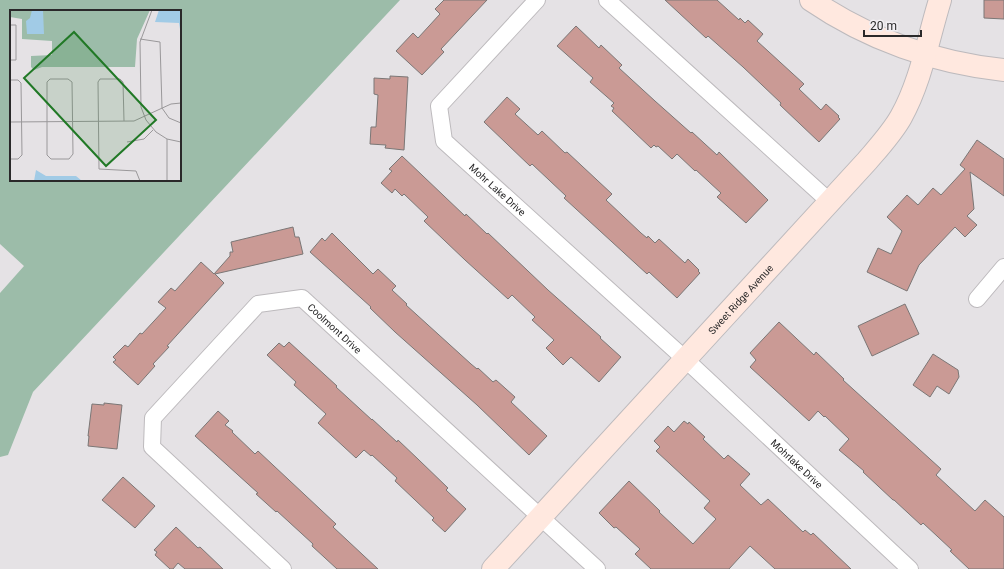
<svg xmlns="http://www.w3.org/2000/svg" width="1004" height="569" viewBox="0 0 1004 569" font-family="Roboto,sans-serif">
<rect width="100%" height="100%" fill="#e5e2e5"/>
<path fill="#9cbca9" fill-rule="evenodd" d="M0 0H400L33 392 8 455 0 457V293L24 266 0 244ZM11 11H180V180H11Z"/>
<path fill="#ca9a95" stroke="#7b7776" d="M444 0H487L441 49 444 52 422 75 396 51 413 33 418 38 440 14 435 9Z
M665 0H717L739 20 740 18 745 23 748 20 763 34 757 41 804 84 799 89 821 110 826 104 839 116 838 117 840 119 819 142 780 105 781 103 743 67 708 36 706 38Z
M984 0H1004V19L984 18Z
M576 26 599 48 601 45 622 65 619 68 655 101 691 133 692 132 717 155 719 152 768 200 746 223 717 197 721 193 696 170 695 171 677 154 672 159 658 146 656 147 654 145 651 148 612 111 614 108 611 106 614 103 590 82 593 78 557 46Z
M390 76 408 77 404 150 385 148 386 145 370 144 371 127H376L378 95 374 94V78L390 79Z
M507 97 520 109 515 114 538 135 542 131 565 153 567 152 612 194 606 200 641 233 647 238 648 236 655 243 659 239 685 263 688 259 699 270 698 271 700 273 677 298 649 272 647 274 564 198 566 196 532 164 530 166 484 122Z
M977 140 1004 159V196L970 172 974 209 967 216 977 225 965 237 955 227 919 265 907 291 867 272 878 248 891 254 902 231 887 217 907 195 918 205 933 188 941 195 965 169 960 165Z
M402 156 465 216 466 214 487 234 488 233 548 290 601 337 600 338 621 357 599 382 571 357 563 365 546 348 554 340 532 320 535 317 512 295 508 299 465 260 424 221 428 217 404 194 402 196 395 189 392 193 381 183 392 171 389 169Z
M293 227 295 237H299L303 254 215 274 224 283 167 346 169 347 153 364 155 366 138 385 113 362 116 360 113 357 125 345 128 347 140 333 142 334 166 308 158 302 171 288 175 291 201 262 214 274 230 256V252H233L231 242Z
M332 233 373 274 378 269 396 286 392 290 407 304 406 305 471 364 477 369 478 368 493 382 496 380 515 397 511 402 547 436 529 455 477 405 395 332 370 308 371 307 310 252 322 238 325 241Z
M905 304 919 334 872 356 858 326Z
M779 322 814 355 816 352 844 379 843 380 941 469 936 475 975 511 985 500 1004 517V569H969L950 551 952 550 923 523 921 525 894 500H893L863 472 864 471 839 450 849 439 825 416 824 417 818 411 809 421 750 367 756 360 750 353Z
M289 342 337 386 336 387 372 420V419L397 442 398 440 419 460 448 488 446 490 466 509 445 532 432 520 434 518 395 481 397 478 372 455 371 456 364 450 356 458 318 423 326 414 294 385 296 382 267 355 279 343 284 347Z
M933 354 958 370 959 377 949 394 937 386 930 397 913 385Z
M104 403 122 405 117 449 88 446 89 436H88L92 404 104 405Z
M218 411 229 421 225 425 233 431 232 432 255 454 258 451 336 524 333 527 378 569H337L312 546 313 544 277 511 276 512 256 494 258 493 195 436Z
M684 421 688 424 689 422 705 437 703 439 724 459 728 455 750 474 740 485 761 505 768 499 803 532 805 530 811 535 813 533 851 569H775L750 546 729 569H651L635 554 640 549 616 527 614 528 599 513 629 481 660 511 659 512 693 544 716 519 704 508 710 501 656 451 660 447 654 441 668 426 674 432Z
M123 477 155 506 135 528 102 500Z
M176 527 198 548 200 547 223 569H185L178 563 173 569H170L155 555 157 552 154 550Z"/>
<g fill="none" stroke-linecap="round" stroke-linejoin="round">
<defs>
<g id="street">
<path id="s1" d="M537 0 439 106 444 141 685 359 910 569"/>
<path d="M607 0 830 202"/>
<path d="M977 299 1004 267"/>
<path id="s2" d="M283 569 152 447 153 418 258 304 302 298 597 569"/>
</g>
<g id="secondary">
<path d="M811 0C868 39 935 63 1004 70"/>
<path id="s3" d="M493 569 867 161C879 147 892 133 901 117 921 81 928 39 940 0"/>
</g>
</defs>
<use href="#street" stroke="#bdbabd" stroke-width="18"/>
<use href="#secondary" stroke="#bdbabd" stroke-width="24"/>
<use href="#street" stroke="#fff" stroke-width="16"/>
<use href="#secondary" stroke="#ffe8df" stroke-width="22"/>
</g>
<g text-anchor="middle" stroke-width="3.5" stroke-linejoin="round" paint-order="stroke">
<g font-size="10" fill="#2a292a" stroke="#f2eff3">
<text dy="4" stroke="none"><textPath href="#s1" startOffset="252">Mohr Lake Drive</textPath></text>
<text dy="4" stroke="none"><textPath href="#s3" startOffset="366">Sweet Ridge Avenue</textPath></text>
<text dy="4" stroke="none"><textPath href="#s2" startOffset="452">Coolmont Drive</textPath></text>
<text dy="4" stroke="none"><textPath href="#s1" startOffset="658">Mohrlake Drive</textPath></text>
</g>
</g>
<g transform="translate(10 10)">
<rect width="171" height="171" fill="#e5e2e5"/>
<path d="M0 0H140L127 29 125 57H32L24 60 21 57V46L42 45V31L12 29V9L0 7Z" fill="#9cbca9"/>
<path d="M22 0H33L34 24H17L16 11 20 8ZM149 0H171V25L169 13 145 12ZM26 160 36 166H66L72 171H24Z" fill="#a1cbe6"/>
<path fill="none" stroke="#9a989a" stroke-width="1" d="M142 0 130 32 131 97 136 110 146 122 157 129 171 132M0 15H6V50H0M130 29 150 32 152 98 159 108 171 113M40 69H58L62 72 63 144 59 149H41L37 145V72ZM0 70H8L11 73 12 145 8 149H0M114 111 113 72 110 69H90L88 72 89 159 126 161 130 171M0 112 124 111 161 94 171 93M117 132 134 129 143 120M157 171V129"/>
<path fill="#217926" fill-opacity="0.15" stroke="#217926" stroke-width="2" d="M64 22 146 110 96 156 14 68Z"/>
<rect width="171" height="171" fill="none" stroke="#2a292a" stroke-width="2"/>
</g>
<path d="M864 30v6h57v-6" fill="none" stroke="#2a292a" stroke-width="2"/>
<text x="870" y="30" font-size="12" fill="#2a292a" stroke="#f2eff3" stroke-width="3" paint-order="stroke">20 m</text>
</svg>
